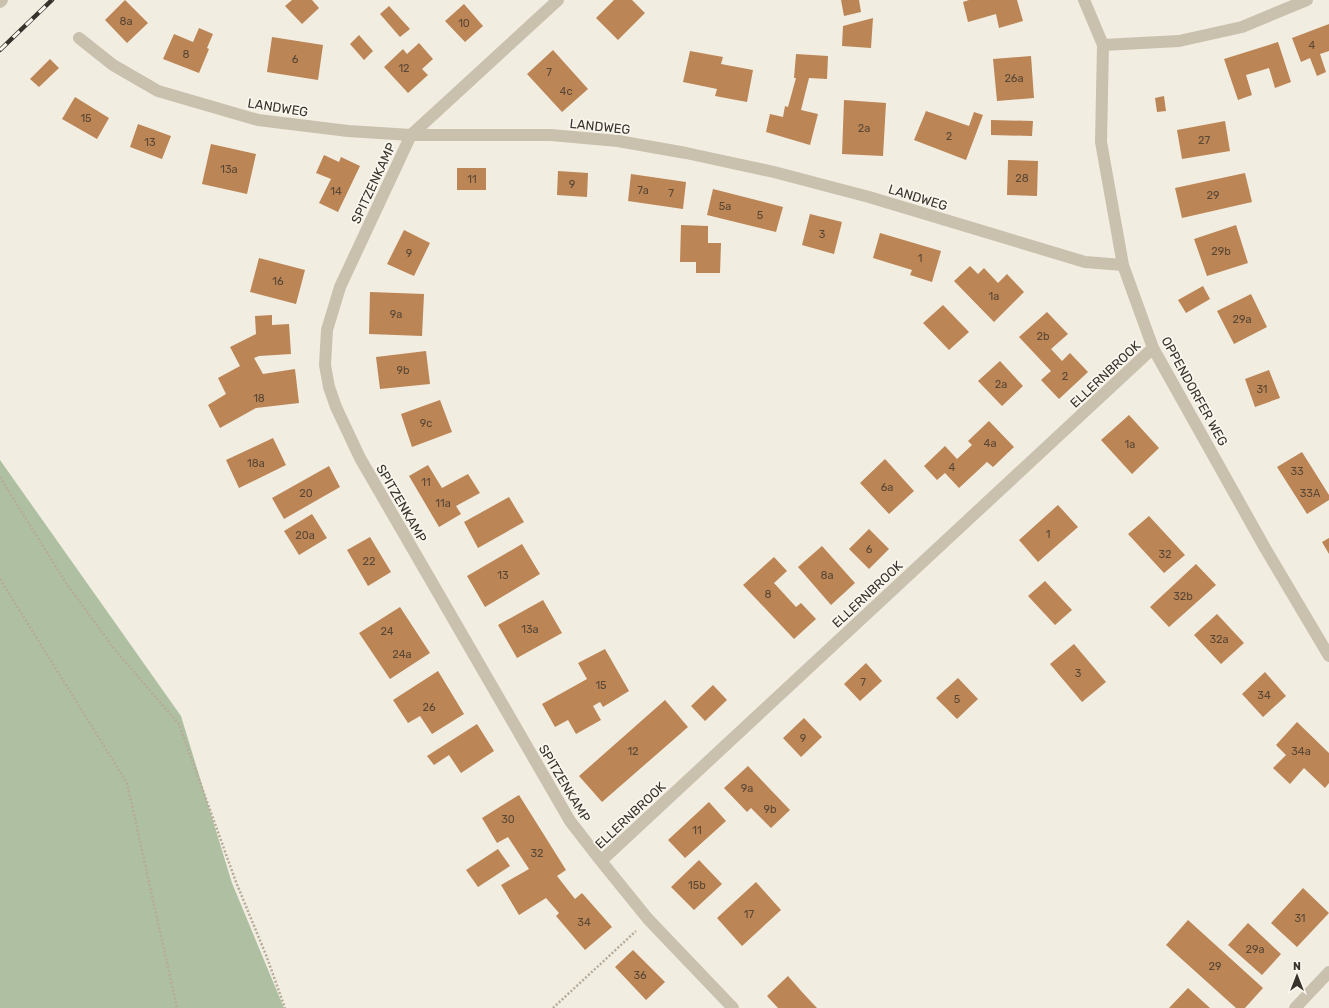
<svg xmlns="http://www.w3.org/2000/svg" width="1329" height="1008" viewBox="0 0 1329 1008" font-family="Rubik,sans-serif">
<rect width="100%" height="100%" fill="#f2ede1"/>
<path fill="#afc0a2" d="M0 460 181 716 232 883 284 1008H0Z"/>
<path fill="#bb8555" d="M125 0 148 23 127 43 105 20Z
M292 0H312L319 8 302 24 285 6Z
M614 0H632L645 13 618 40 596 18Z
M841 0H859L861 12 844 16Z
M969 0H1017L1023 21 999 28 996 14 968 22 963 2Z
M464 4 483 26 465 42 445 21Z
M389 6 410 29 400 37 380 14Z
M873 18 871 48 842 46 843 26Z
M1329 24V51L1320 54 1326 72 1317 76 1310 58 1301 62 1292 38Z
M199 28 213 34 207 48 209 49 199 73 163 59 174 34 193 42Z
M359 35 373 51 364 60 350 44Z
M272 37 323 45 318 80 267 72Z
M1278 42 1291 82 1275 88 1269 68 1246 75 1252 95 1238 100 1224 59Z
M419 43 433 59 422 69 428 75 408 93 384 67 403 49 407 54Z
M553 50 588 89 562 112 527 74Z
M690 51 723 57 721 64 753 70 747 102 715 96 717 89 683 82Z
M796 54 828 56 827 79 809 78 801 110 818 114 810 145 766 132 770 114 783 117 785 106 788 107 796 78H794Z
M1031 56 1034 98 997 101 993 59Z
M50 59 59 68 39 87 30 79Z
M1164 96 1166 111 1157 112 1155 98Z
M75 97 109 118 97 139 62 119Z
M844 100 886 103 883 156 842 154Z
M926 111 969 126 974 112 983 115 966 160 914 140Z
M991 120 1033 121 1032 136 991 135Z
M1225 121 1230 151 1182 159 1177 130Z
M138 124 171 136 162 159 130 147Z
M211 144 256 154 247 194 202 184Z
M324 155 339 162 341 157 360 166 338 212 319 203 331 179 316 173Z
M1008 160 1038 161 1037 196 1007 195Z
M457 168H486V190H457Z
M558 171 588 173 587 197 557 195Z
M1245 173 1252 202 1182 218 1175 188Z
M631 174 686 182 683 209 628 201Z
M713 189 783 207 776 232 707 215Z
M810 214 842 222 834 254 802 245Z
M681 225 708 226V243H721L720 273H696V262H680Z
M1236 225 1248 263 1207 276 1194 239Z
M404 230 430 243 414 276 387 264Z
M880 233 941 251 932 282 910 275 912 270 873 258Z
M259 258 305 270 296 304 250 292Z
M970 266 978 274 984 268 998 283 1007 274 1024 292 994 322 954 281Z
M1203 286 1210 299 1186 313 1178 300Z
M370 292 424 294 422 336 369 334Z
M1251 294 1267 327 1234 344 1217 311Z
M943 305 969 332 949 350 923 323Z
M1047 312 1068 334 1051 349 1062 361 1070 353 1088 372 1059 399 1041 380 1051 371 1019 337Z
M272 315V325L289 324 291 354 259 356 254 358 263 374 295 369 299 403 256 408 220 428 208 405 226 394 218 378 240 366 230 347 256 334 255 316Z
M426 351 430 384 380 389 376 357Z
M1000 361 1023 386 1002 406 978 381Z
M1269 370 1280 398 1255 407 1245 379Z
M440 400 452 432 412 447 401 414Z
M1129 415 1159 448 1132 474 1101 440Z
M989 421 1014 447 993 467 987 462 959 488 945 473 937 480 924 466 945 446 957 459 972 445 968 441Z
M273 438 286 465 239 488 226 460Z
M1302 452 1329 495V500L1307 514 1277 467Z
M885 459 914 491 889 514 860 483Z
M428 465 442 488 468 474 480 493 456 506 461 514 439 527 409 476Z
M329 466 340 487 284 519 272 498Z
M509 497 524 522 478 548 464 522Z
M1058 505 1078 527 1038 562 1019 540Z
M312 514 327 538 299 555 284 531Z
M1149 516 1185 555 1164 573 1128 534Z
M869 529 889 549 869 569 849 549Z
M370 537 391 572 368 586 347 550Z
M1329 538V554L1322 542Z
M522 544 540 574 485 607 467 576Z
M822 546 855 583 831 605 798 567Z
M774 557 787 571 774 583 796 607 801 603 816 619 794 639 743 585Z
M1196 564 1216 585 1169 627 1150 607Z
M1045 581 1072 610 1055 625 1028 596Z
M543 600 562 633 517 658 498 625Z
M400 607 430 653 390 679 359 633Z
M1217 614 1244 643 1221 664 1194 635Z
M1074 644 1106 682 1082 702 1050 664Z
M605 649 629 691 603 707 600 702 593 706 601 720 576 734 568 720 555 727 542 704 587 679 578 663Z
M866 663 882 681 860 701 844 684Z
M438 671 464 714 432 734 420 716 408 723 393 700Z
M1265 672 1286 696 1263 717 1242 694Z
M958 678 978 699 957 719 936 698Z
M713 685 727 700 705 721 691 706Z
M665 700 688 727 602 802 579 776Z
M804 718 822 737 801 757 783 738Z
M1297 722 1329 753V783L1325 788 1304 768 1290 784 1273 768 1286 755 1276 745Z
M477 724 494 751 461 773 449 755 434 765 427 756Z
M748 766 790 810 771 828 751 808 747 812 724 788Z
M519 795 566 870 557 876 575 899 582 893 612 927 585 950 556 916 559 913 546 898 519 915 501 885 529 869 508 837 497 843 482 818Z
M709 802 726 821 685 858 668 840Z
M498 849 510 866 478 887 466 870Z
M699 860 722 884 694 910 671 887Z
M756 882 781 910 742 946 717 918Z
M1303 888 1329 913 1297 947 1271 923Z
M1188 920 1263 988 1245 1008H1236L1166 945Z
M1248 923 1281 954 1262 975 1228 945Z
M633 950 665 982 646 1000 615 967Z
M788 976 802 992 817 1008H778L767 996Z
M1188 988 1210 1008H1169Z"/>
<g fill="none" stroke-linecap="round" stroke-linejoin="round">
<path stroke="#b5ab98" stroke-width="2.5" stroke-dasharray="2 2" stroke-linecap="butt" d="M0 477 66 583 115 650 179 724 236 882 266 955 285 1008
M0 579 127 783 177 1008
M553 1008 636 931"/>
<path stroke="#c9c0ae" stroke-width="12" d="M558 0 411 135 340 287 327 330 325 365 329 387 336 407 360 458 570 821 601 861 648 919 733 1008
M1084 0 1103 45 1101 142 1123 265 1153 348 1265 548 1329 656
M0 2 2 0
M79 38 113 65 158 91 258 120 348 131 411 135H551L618 141 686 153 774 172 869 197 1085 262 1123 265
M1103 45 1179 41 1242 27 1307 0
M601 861 1153 348
M1295 1008 1329 972"/>
<defs>
<path id="rail" d="M0 50 52 0"/>
</defs>
<use href="#rail" stroke="#38322c" stroke-width="4.5"/>
<use href="#rail" stroke="#f9f6ee" stroke-width="3" stroke-dasharray="9" stroke-linecap="butt"/>
</g>
<g text-anchor="middle" stroke-width="3.5" stroke-linejoin="round" paint-order="stroke">
<g font-size="11" fill="#594736">
<text x="126" y="25">8a</text>
<text x="464" y="27">10</text>
<text x="1312" y="49">4</text>
<text x="186" y="58">8</text>
<text x="295" y="63">6</text>
<text x="404" y="72">12</text>
<text x="549" y="76">7</text>
<text x="1014" y="82">26a</text>
<text x="566" y="95">4c</text>
<text x="86" y="122">15</text>
<text x="864" y="132">2a</text>
<text x="949" y="140">2</text>
<text x="1204" y="144">27</text>
<text x="150" y="146">13</text>
<text x="229" y="173">13a</text>
<text x="1022" y="182">28</text>
<text x="472" y="183">11</text>
<text x="572" y="188">9</text>
<text x="643" y="194">7a</text>
<text x="336" y="195">14</text>
<text x="671" y="197">7</text>
<text x="1213" y="199">29</text>
<text x="725" y="210">5a</text>
<text x="760" y="219">5</text>
<text x="822" y="238">3</text>
<text x="1221" y="255">29b</text>
<text x="409" y="257">9</text>
<text x="920" y="262">1</text>
<text x="278" y="285">16</text>
<text x="994" y="300">1a</text>
<text x="396" y="318">9a</text>
<text x="1242" y="323">29a</text>
<text x="1043" y="340">2b</text>
<text x="403" y="374">9b</text>
<text x="1065" y="380">2</text>
<text x="1001" y="388">2a</text>
<text x="1262" y="393">31</text>
<text x="259" y="402">18</text>
<text x="426" y="427">9c</text>
<text x="990" y="447">4a</text>
<text x="1130" y="448">1a</text>
<text x="256" y="467">18a</text>
<text x="952" y="471">4</text>
<text x="1297" y="475">33</text>
<text x="426" y="486">11</text>
<text x="887" y="491">6a</text>
<text x="306" y="497">20</text>
<text x="1310" y="497">33A</text>
<text x="443" y="507">11a</text>
<text x="1048" y="538">1</text>
<text x="305" y="539">20a</text>
<text x="869" y="553">6</text>
<text x="1165" y="558">32</text>
<text x="369" y="565">22</text>
<text x="503" y="579">13</text>
<text x="827" y="579">8a</text>
<text x="768" y="598">8</text>
<text x="1183" y="600">32b</text>
<text x="530" y="633">13a</text>
<text x="387" y="635">24</text>
<text x="1219" y="643">32a</text>
<text x="402" y="658">24a</text>
<text x="1078" y="677">3</text>
<text x="863" y="686">7</text>
<text x="601" y="689">15</text>
<text x="1264" y="699">34</text>
<text x="957" y="703">5</text>
<text x="429" y="711">26</text>
<text x="803" y="742">9</text>
<text x="633" y="755">12</text>
<text x="1301" y="755">34a</text>
<text x="747" y="792">9a</text>
<text x="770" y="813">9b</text>
<text x="508" y="823">30</text>
<text x="697" y="834">11</text>
<text x="537" y="857">32</text>
<text x="697" y="889">15b</text>
<text x="749" y="918">17</text>
<text x="1300" y="922">31</text>
<text x="584" y="926">34</text>
<text x="1255" y="953">29a</text>
<text x="1215" y="970">29</text>
<text x="640" y="979">36</text>
</g>
<g font-size="13" fill="#38322c" stroke="#f9f6ee">
<text transform="translate(278 107) rotate(9)" y="5">LANDWEG</text>
<text transform="translate(600 126) rotate(6)" y="5">LANDWEG</text>
<text transform="translate(373 183) rotate(-65)" y="5">SPITZENKAMP</text>
<text transform="translate(918 197) rotate(17)" y="5">LANDWEG</text>
<text transform="translate(1105 374) rotate(-43)" y="5">ELLERNBROOK</text>
<text transform="translate(1195 391) rotate(61)" y="5">OPPENDORFER WEG</text>
<text transform="translate(402 503) rotate(60)" y="5">SPITZENKAMP</text>
<text transform="translate(867 594) rotate(-43)" y="5">ELLERNBROOK</text>
<text transform="translate(565 783) rotate(59)" y="5">SPITZENKAMP</text>
<text transform="translate(630 815) rotate(-43)" y="5">ELLERNBROOK</text>
</g>
</g>
<g transform="translate(1297 976)" stroke="#f9f6ee" stroke-width="3" paint-order="stroke">
<path d="M0-3L7 15L0 10L-7 15Z" fill="#38322c"/>
<text y="-6" font-size="11" font-weight="bold" text-anchor="middle" fill="#38322c">N</text>
</g>
</svg>
